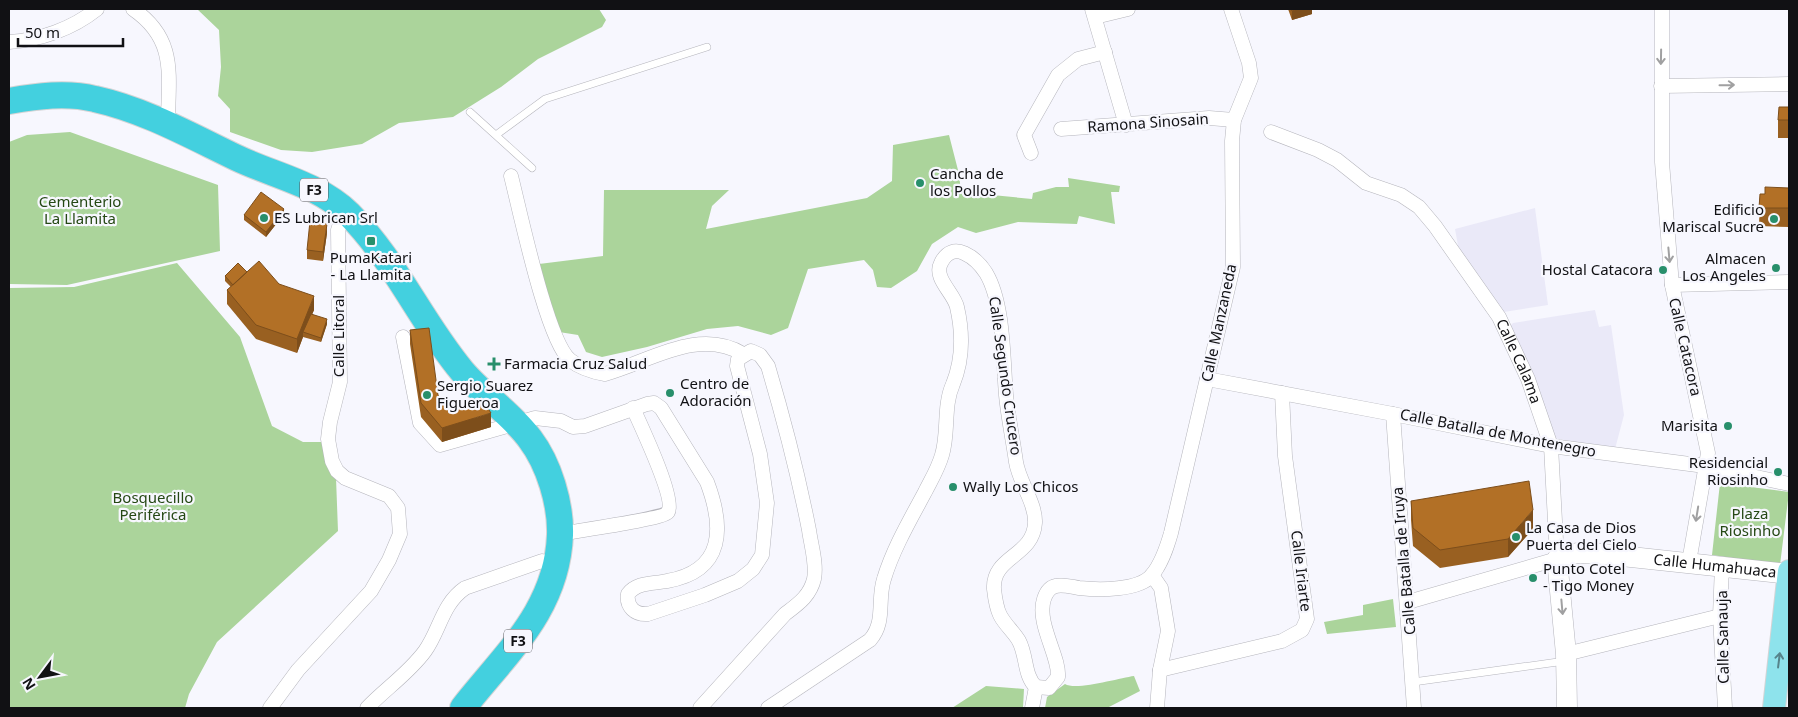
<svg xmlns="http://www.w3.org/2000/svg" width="1798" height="717" viewBox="0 0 1798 717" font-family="'Noto Sans',sans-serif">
<rect width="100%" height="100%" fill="#f7f7fe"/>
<path fill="#eae9f8" d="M1535 208 1548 305 1504 312 1459 251 1455 229Z
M1595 310 1599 327 1611 325 1624 415 1615 449 1553 438 1510 326 1513 323Z"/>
<path fill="#abd49b" d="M197 9H599L606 20 602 27 538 59 501 87 453 117 399 123 362 144 312 152 281 150 230 132V109L218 96 221 67 219 30Z
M70 132 218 185 220 251 67 285 9 284V142L27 135Z
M949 135 959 174 961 192 1032 199 1033 193 1056 187H1069L1068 178 1120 186 1119 192H1111L1115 224 1079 216 1077 224 1018 222 976 233 958 227 932 244 917 271 891 288 877 287 873 270 864 260 808 269 788 328 771 335 738 326 707 329 647 347 602 357 586 352 578 335 559 332 539 264 603 256 604 190H729L712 206 706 229 867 198 892 181 893 145Z
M177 263 240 337 272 426 303 442H330L336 478 338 531 217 642 189 694 185 708H9V288L74 287Z
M1720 483 1789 492 1780 565 1712 555Z
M1393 599 1396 627 1327 634 1324 622 1363 615V605Z
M1134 676 1140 691 1107 708H1045L1047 697 1065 684C1076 691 1119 678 1134 676Z
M986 686 1024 689 1023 708H952Z"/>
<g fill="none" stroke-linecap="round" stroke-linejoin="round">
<defs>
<path id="lane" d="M470 112 532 168
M496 135 545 99 707 47
M1413 682 1565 661"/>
<g id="street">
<path d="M133 9C178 40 168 76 168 125"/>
<path d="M1092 9 1126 125"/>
<path d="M1662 9V162L1672 285 1708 453 1689 562"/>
<path d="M1095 17 1128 9"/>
<path d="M9 42C40 40 72 29 97 9"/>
<path d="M1661 86 1789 84"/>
<path d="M1061 129 1209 118 1234 120"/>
<path id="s1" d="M1271 132 1318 150 1337 160 1366 183 1401 195 1419 207 1435 226 1499 317 1528 379 1551 446 1557 559 1408 602"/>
<path d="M1031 153 1024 135 1058 75 1078 59 1105 52"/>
<path d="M511 176C520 211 547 341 570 360 580 368 593 372 605 374 649 362 698 327 743 354"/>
<path d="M1672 285 1789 282"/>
<path d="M403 337 420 423 440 445 535 418 561 421 573 427 585 426 647 404 654 403 661 408 707 482C724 527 725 571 667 581 653 584 637 582 628 594 626 607 635 615 648 614L705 595 738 581 753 569 762 555 767 503 760 454 737 366 738 359 751 351 760 355 768 366C784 420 798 474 809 530 811 545 817 564 814 579 810 596 798 604 785 614L700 708"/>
<path d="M1207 379 1393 414 1551 446 1705 466 1789 484"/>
<path d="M1393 414 1414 708"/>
<path d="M560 534C574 531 664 519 668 512 676 499 640 424 633 408"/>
<path d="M1722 566 1720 616 1725 708"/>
<path d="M1152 575 1161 588 1168 631 1160 670 1157 708"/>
<path d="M1566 654 1720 616"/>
<path d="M1160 670 1282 641 1302 630 1307 619 1285 456 1282 393"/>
<path d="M270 708 298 670 371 591 389 560 400 534 398 508 389 496 345 478 337 471 332 461 328 439 330 422 340 382 338 230 341 221 349 214"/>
<path d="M367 708C385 689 409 673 425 651 440 630 442 604 465 588L542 561 556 564"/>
<path d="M768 708 870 640C886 622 877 600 884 579 893 549 910 520 925 492 931 480 938 469 942 455 949 432 943 406 953 384 963 359 963 333 957 307 954 293 933 278 941 263 953 238 977 259 986 273 1004 303 1003 360 1006 395 1008 417 1013 440 1016 462 1019 482 1036 503 1035 523 1033 557 992 556 994 589 995 598 996 607 1000 615 1005 625 1014 632 1019 641 1027 656 1024 676 1036 687L1049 688 1058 677C1060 657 1036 623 1044 599 1046 593 1050 587 1056 586 1063 584 1072 587 1079 588 1098 590 1139 591 1152 575 1162 563 1167 547 1171 533L1233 267 1232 141 1234 120 1251 78 1249 63 1231 9"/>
<path d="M1032 708 1036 687"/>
</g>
<g id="secondary">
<path id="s2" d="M1567 708 1566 654 1557 559 1577 553 1603 554 1789 574"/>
</g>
<path id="primary" d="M1774 708 1789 571"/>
<path id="highway" d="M9 101C37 96 67 92 95 99 145 110 191 136 237 158 275 176 318 184 349 214 395 260 421 322 462 371 483 396 511 413 530 439 549 464 561 504 560 535 557 610 506 653 463 708"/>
</defs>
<use href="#lane" stroke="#b5b5bc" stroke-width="8"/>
<use href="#street" stroke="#b5b5bc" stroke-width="15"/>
<use href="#secondary" stroke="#b5b5bc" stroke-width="21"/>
<use href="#primary" stroke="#d4d4d5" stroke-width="24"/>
<use href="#highway" stroke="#d4d4d5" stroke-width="28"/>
<use href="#lane" stroke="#fff" stroke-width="7"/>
<use href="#street" stroke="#fff" stroke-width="14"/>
<use href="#secondary" stroke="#fff" stroke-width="20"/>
<use href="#primary" stroke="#8ee3ec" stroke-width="22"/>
<use href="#highway" stroke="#43d0df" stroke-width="26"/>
</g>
<path fill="#996021" d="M1288 9H1312V14L1292 20Z
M1789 107V138H1778V120Z
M1789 188V227L1759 226 1760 194H1765Z
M284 214 266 237 244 220V215Z
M327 233 323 261 307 259V250Z
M247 272 279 284 314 310 312 314 327 324 321 342 303 337 297 353 256 339 227 304V290L231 287 225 281V276Z
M410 330 438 395 448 405 491 427 442 442 421 417 410 344Z
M1411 501 1533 529 1508 557 1440 568 1413 546 1411 520Z"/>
<path fill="#7d4e1b" d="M1299 9H1312V14L1292 20V11Z
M284 209V214L266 237V232Z
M327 224V233L323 261V252Z
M314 296V310L305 332H303V337L297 353V339Z
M327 319V324L321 342V338Z
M491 413V427L442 442V428Z
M1533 510V529L1508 557V539Z"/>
<path fill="#b27026" stroke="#7d4e1b" d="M1291 9H1299L1292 11Z
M1779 107H1789V120H1778Z
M1765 187 1789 188V208H1759L1760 194H1765Z
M261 192 284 209 266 232 244 215Z
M310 221 327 224 323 252 307 250Z
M259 261 279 284 314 296 297 339 256 325 227 290Z
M238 263 247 272 233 285 225 276Z
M311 314 327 319 321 338 303 332Z
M429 328 438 395 448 405 481 398 491 413 442 428 421 403 410 330Z
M1529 481 1533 510 1508 539 1440 550 1413 528 1411 501Z"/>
<defs><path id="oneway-shaft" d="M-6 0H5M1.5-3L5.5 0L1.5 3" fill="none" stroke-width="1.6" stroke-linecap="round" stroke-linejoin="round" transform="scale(1.25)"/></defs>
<g stroke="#a0a0a1">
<use href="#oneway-shaft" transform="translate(1661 57) rotate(91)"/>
<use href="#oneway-shaft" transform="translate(1727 85) rotate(-1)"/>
<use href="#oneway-shaft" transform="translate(1669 255) rotate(85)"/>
<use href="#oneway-shaft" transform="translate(1697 514) rotate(99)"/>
<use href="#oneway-shaft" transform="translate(1562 607) rotate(85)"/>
</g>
<use stroke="#56848b" href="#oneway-shaft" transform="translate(1779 660) rotate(-83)"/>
<g fill="#288f6b" stroke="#f7f7fe" stroke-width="2">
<circle cx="920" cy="183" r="5"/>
<circle cx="264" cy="218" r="5"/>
<circle cx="1774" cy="219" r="5"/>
<rect x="366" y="236" width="10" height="10" rx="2.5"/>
<circle cx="1776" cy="268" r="5"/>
<circle cx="1663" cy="270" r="5"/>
<path d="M491.5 356.5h5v5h5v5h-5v5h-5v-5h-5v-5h5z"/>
<circle cx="670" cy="393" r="5"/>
<circle cx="427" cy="395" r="5"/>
<circle cx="1728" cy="426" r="5"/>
<circle cx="1778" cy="472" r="5"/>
<circle cx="953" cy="487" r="5"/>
<circle cx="1516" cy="537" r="5"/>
<circle cx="1533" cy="578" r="5"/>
</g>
<g text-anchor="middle" stroke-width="4.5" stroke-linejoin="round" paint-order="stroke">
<g fill="#f7f7fe" stroke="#56565a" stroke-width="1">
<rect x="300" y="178.5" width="28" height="23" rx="4"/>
<rect x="504" y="629.5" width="28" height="23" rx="4"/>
</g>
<g font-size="14" font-weight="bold" fill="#111114">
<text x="314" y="195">F3</text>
<text x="518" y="646">F3</text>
</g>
<g font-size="15" fill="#111114" stroke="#f7f7fe">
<text transform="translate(1148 123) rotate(-4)" y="5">Ramona Sinosain</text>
<text transform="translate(1219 323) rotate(-78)" y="5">Calle Manzaneda</text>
<text transform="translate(339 336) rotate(-90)" y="5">Calle Litoral</text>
<text transform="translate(1685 347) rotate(77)" y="5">Calle Catacora</text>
<text dy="5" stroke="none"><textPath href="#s1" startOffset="352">Calle Calama</textPath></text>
<text transform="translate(1005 376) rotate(82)" y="5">Calle Segundo Crucero</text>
<text transform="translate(1498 433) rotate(11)" y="5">Calle Batalla de Montenegro</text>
<text transform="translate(1404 561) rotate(-95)" y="5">Calle Batalla de Iruya</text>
<text dy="5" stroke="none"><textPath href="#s2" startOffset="309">Calle Humahuaca</textPath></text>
<text transform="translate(1301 571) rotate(83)" y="5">Calle Iriarte</text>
<text transform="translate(1723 637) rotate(-91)" y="5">Calle Sanauja</text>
</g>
<g font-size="15" fill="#111114" stroke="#f7f7fe" text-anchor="start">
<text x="930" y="179">Cancha de<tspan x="930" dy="17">los Pollos</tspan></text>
<text x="1764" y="215" text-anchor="end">Edificio<tspan x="1764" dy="17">Mariscal Sucre</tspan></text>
<text x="274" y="223">ES Lubrican Srl</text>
<text x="371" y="263" text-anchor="middle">PumaKatari<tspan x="371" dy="17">- La Llamita</tspan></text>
<text x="1766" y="264" text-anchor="end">Almacen<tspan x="1766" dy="17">Los Angeles</tspan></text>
<text x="1653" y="275" text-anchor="end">Hostal Catacora</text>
<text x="504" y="369">Farmacia Cruz Salud</text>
<text x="680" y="389">Centro de<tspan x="680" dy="17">Adoración</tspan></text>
<text x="437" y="391">Sergio Suarez<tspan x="437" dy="17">Figueroa</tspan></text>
<text x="1718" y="431" text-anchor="end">Marisita</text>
<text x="1768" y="468" text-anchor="end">Residencial<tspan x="1768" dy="17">Riosinho</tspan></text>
<text x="963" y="492">Wally Los Chicos</text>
<text x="1526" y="533">La Casa de Dios<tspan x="1526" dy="17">Puerta del Cielo</tspan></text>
<text x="1543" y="574">Punto Cotel<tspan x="1543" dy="17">- Tigo Money</tspan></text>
</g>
<g font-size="15" fill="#254814" stroke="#f7f7fe">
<text x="80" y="207">Cementerio<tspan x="80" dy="17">La Llamita</tspan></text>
<text x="153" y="503">Bosquecillo<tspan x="153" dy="17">Periférica</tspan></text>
<text x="1750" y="519">Plaza<tspan x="1750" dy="17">Riosinho</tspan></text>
</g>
</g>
<rect width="1798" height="717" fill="none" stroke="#111114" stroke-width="20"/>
<g transform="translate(40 677) rotate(238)" stroke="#f7f7fe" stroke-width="4" paint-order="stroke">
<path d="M0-4L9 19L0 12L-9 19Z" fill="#111114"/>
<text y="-8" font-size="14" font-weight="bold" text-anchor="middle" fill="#111114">N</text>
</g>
<path d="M18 38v8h105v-8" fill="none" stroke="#111114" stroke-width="2.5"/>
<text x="25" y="38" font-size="15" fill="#111114" stroke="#f7f7fe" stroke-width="4" paint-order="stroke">50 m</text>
</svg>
